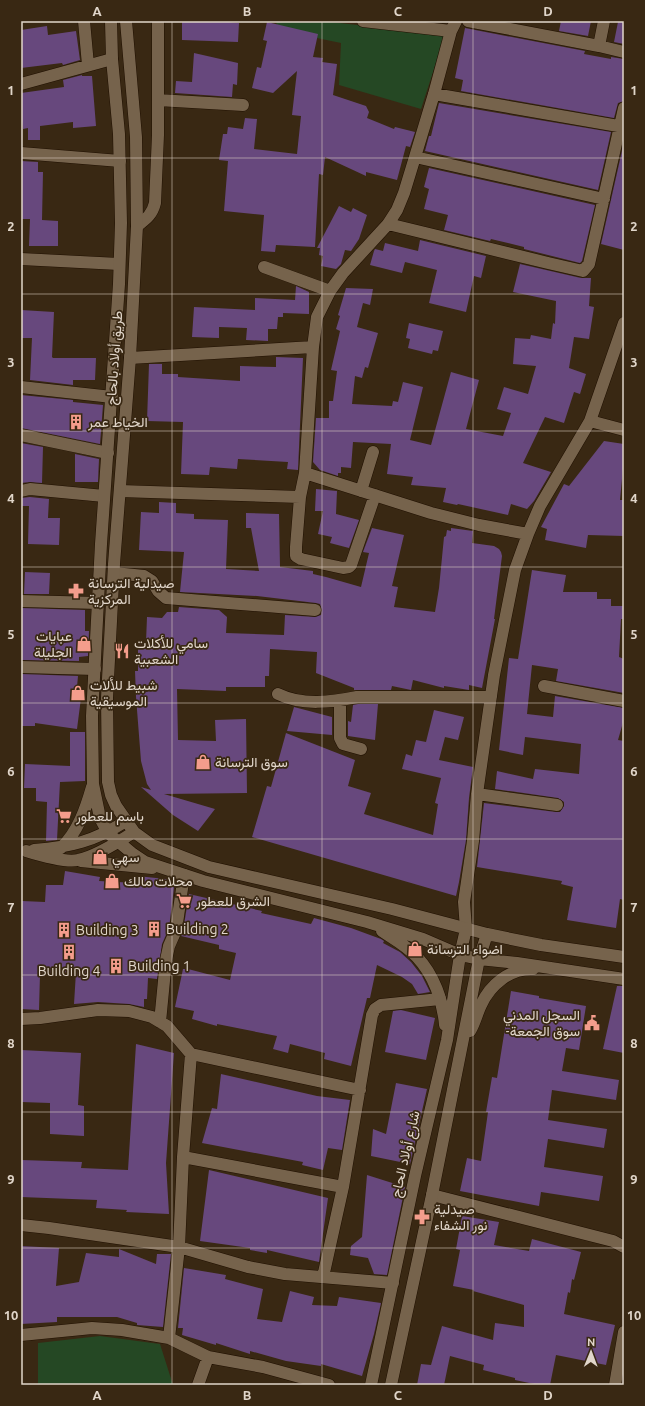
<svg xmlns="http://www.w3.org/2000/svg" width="645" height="1406" viewBox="0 0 645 1406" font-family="Ubuntu,Vazirmatn,sans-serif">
<rect width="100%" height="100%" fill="#392813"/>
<path fill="#254824" d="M276 21H322L445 35 421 109 339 85 341 43 278 30Z
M100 1336 160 1344 173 1385H38V1343Z"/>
<path fill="#67487d" d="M182 21H219L239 23 238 42 182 40Z
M561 21H591L588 36 559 31Z
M267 22 318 34 313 57 323 58 322 62 337 64 333 95 366 106 369 112 367 118 394 129 395 127 415 132 410 147 406 146 397 180 366 172V176L325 157 323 175 319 174 315 247 276 245 275 252 261 251 264 215 224 211 228 161 219 160 223 134H227L228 127 243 129 245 118 257 119 254 149 297 154 301 116 292 115 297 71 273 93 252 88 257 67 261 68 267 41 263 40Z
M618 22H624V44L614 42Z
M47 26 48 35 76 31 80 60 63 65 62 63 21 68V30Z
M465 28 585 51 584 54 611 59V57L624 59V101L618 103 614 118 461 91 463 80 455 78Z
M194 53 238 63 237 85 233 84 232 97 175 93 176 81 192 82Z
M82 75V76H92L96 126 73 128V122L40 126V140H28V128L23 129 21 114V93L64 87 63 80Z
M439 103 611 132 598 190 425 151 429 136H431Z
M624 142V250L601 244Z
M21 161 38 162V172H43L42 220 58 221V246H29L30 219H21Z
M429 168 595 205 582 261 580 263 524 249V247L491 239 490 241 444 230 448 215 424 209 429 189 424 187Z
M339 206 351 212 353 208 367 215 359 239 351 251 345 250 341 264 336 269 321 266 323 256 319 255 320 248H317Z
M420 240 486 256 481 278 474 276 466 312 429 303 437 270 405 262 402 273 370 265 374 251 375 249 383 251 385 243 418 251Z
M520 264 581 278H591L589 306 594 307 589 339 574 337 569 368 586 374 580 394 574 392 564 423 545 417 523 463 551 472 534 501 527 509 511 504 508 515 458 504 457 505 443 502 446 488 411 485 413 477 387 474 391 444 353 442 351 468 341 467V473H338V476L320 470 313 462 316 418H329V401H333L337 371 331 370 340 331 336 329 340 316 338 315 346 288 373 289 370 305 363 303 357 327 378 333 368 368 365 367 362 378 355 376 352 404 392 406 393 401 398 402 403 382 423 387 410 440 431 445 451 372 479 380 466 429 503 436 511 413 497 409 504 387 528 394 536 366 513 364 515 338 530 339 531 335 551 339 553 323 555 324 556 301 513 292Z
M296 286 309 292V314L283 313V317H278L277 329H268V341L246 340 247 328 219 327V338L192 337 194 307 255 310V298L295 300Z
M21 310 54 312 52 357 53 358H96L95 380H73V385L30 380 32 338H21Z
M409 323 443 331 438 351 433 350 432 354 408 348 410 339 406 338Z
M276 357 303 358 298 470 287 469 288 462 238 459 237 469 210 467 209 475 181 474 183 422 147 421 149 364H162V374H178V377L240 381V366L276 367Z
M21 395 73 400V402L103 405 100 444 21 428Z
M604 441 624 444V458L620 500H624V536L588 535 586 548 545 540 547 529 541 527 564 484 569 486Z
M21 443 43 447 42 483 30 482 21 483Z
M75 454 99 459 98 482H75Z
M316 489 337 491 336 514 359 520 349 548 330 543 332 537 318 534 323 511H315Z
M30 497 49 499 48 518H60L59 545 28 544 29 506H21V498Z
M159 502 176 503V513L194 514V519L228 520 226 569 259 571 251 528H246V513L279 514 280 567 313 571V574L326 577 361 587 369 553 363 552 372 528 404 535 392 586 398 587 394 607 435 612 439 588 444 537 446 536 447 530 451 531V528L473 531 472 543 494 546 499 549 501 552 502 556 494 619H495L482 688 469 685V690L444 686V688L413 680 411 690 392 686 391 690H354V688L316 673 317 652 270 649 269 676H265V687H226V691L177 689 178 740 216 741 215 720 246 719 247 793 164 794 215 809 198 831 173 815 141 787 151 790 147 784 141 761 136 697 135 671H138V642H146L147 617 162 618 167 612H178L179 607 219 610 227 617 226 633 284 635 285 615 315 617 321 615 322 610 320 604 316 603 257 596 180 592 184 552 139 550 141 512 159 513Z
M532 570 566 575 563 592H597V599H611V606H624V619H621L619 657 624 659V693L556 681 558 669 532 665 527 714 553 717 555 696 624 708V719L618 740 624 741V900L620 899 616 928 567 920 573 887 561 884 562 881 477 867 484 803 556 812H560L564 806V802L558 798 495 789 497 771 533 779 535 769 579 774 581 744 525 737 523 755 499 750 509 658 518 659Z
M25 572 50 573 49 594H24Z
M21 608 85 610V631H89L88 656 79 657V661L21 660Z
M21 674 78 676 76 698H81L77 729 35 723V726H21Z
M358 704H378L375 740 348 736V721L351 722 353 705Z
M294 707 332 717V735L287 731Z
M434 710 464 717 458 740 445 737 439 760 473 767 469 798 466 840 459 882 456 896 252 837 267 786 271 787 286 733 355 760 348 786 371 793 364 814 433 835 438 804 435 803 441 778 402 769 406 754 412 756 416 740 426 742Z
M70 732H85V781L60 782 57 840 46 841 47 802 36 801V788H24L25 764 70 766Z
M65 871 100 877 99 881 136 883 137 876 175 880 169 928 162 944 157 979 148 978 147 999H144V1007L129 1004 98 1002 74 1004 76 972 40 974 39 1010 21 1009V977H23L22 901 45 902 46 885H63Z
M189 894 262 911 261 913 311 924 314 918 351 928 381 939 384 941 383 943 400 952 411 962 422 976 430 992 418 994 412 984 402 977 377 965 370 998H367L351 1066 324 1059 325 1053 290 1044 288 1053 273 1049 277 1036 217 1024V1026L192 1019 194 1011 175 1007 183 969H188L230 980 236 953 219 949V945L181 936 183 931Z
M617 986H624V1053L603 1049Z
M511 991 539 996V998L586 1006 579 1050 566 1048 562 1071 619 1080 616 1100 552 1090 548 1120 607 1129 604 1148 548 1139 544 1167 603 1176 599 1201 541 1192 539 1206 460 1191 467 1158 481 1161 488 1112H486L492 1077 497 1078Z
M401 1010 435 1018 426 1060 385 1052 393 1011Z
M136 1044 174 1053 166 1163 169 1214 126 1212 127 1210 96 1208 97 1200 21 1197V1160L82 1162 81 1168 128 1170Z
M21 1050 81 1053 78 1105 84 1106V1136L50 1134V1103L21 1102Z
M221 1074 317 1096 350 1100 342 1150 328 1148 323 1170 302 1165 303 1162 202 1143 212 1108 217 1109Z
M396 1083 427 1089 410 1164 371 1156 373 1129 386 1134Z
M209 1170 328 1198 319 1262 267 1250V1253L250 1250V1248L200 1241Z
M367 1175 405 1187 387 1275 374 1274 368 1258 350 1255 351 1246 362 1237Z
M462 1216 499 1222 494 1245 529 1251 532 1239 581 1252 574 1280 572 1279 570 1293 568 1292 564 1314 615 1325 606 1365 556 1355 550 1385H539L515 1380V1378L483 1370 484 1365 450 1356 444 1385H417L421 1364 431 1365 442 1326 493 1340 495 1323 524 1327V1305L473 1291 474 1290 453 1286 460 1250 456 1249Z
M21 1246 59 1248 56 1286 79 1282 86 1253 119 1257V1249L156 1264 157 1254H171L163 1327 137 1325V1323L117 1317H57V1322L21 1324Z
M184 1268 226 1275 225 1279 263 1289 257 1319 282 1322 290 1291 314 1297 312 1305 337 1306 339 1297 381 1303 374 1334 362 1376 321 1364V1366L286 1361 250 1351V1354L216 1343V1345L182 1335 183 1328H178Z"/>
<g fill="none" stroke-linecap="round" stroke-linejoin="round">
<defs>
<path id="street" d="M84 21 88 65
M363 21 451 31
M468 21 599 46 624 52
M599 46 604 21
M21 84 112 59
M434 94 624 127
M158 100 243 105
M21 153 120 161
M415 157 604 199
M388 224 548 263 583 271 589 264 624 108
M137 226C146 219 152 215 155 203L158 135V21
M21 259 119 264
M264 267 330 291
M130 358 313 347
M21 387 112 397
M590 421 624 430
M21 435 108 453
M305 473 431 513 479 525 528 534
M21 491 30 489 104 496
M120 491 300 497
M361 491 373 452
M375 495 351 565 349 567 343 568 301 559 296 556V547L300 497 305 473 313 347 317 317 330 291 343 273 388 224 397 210 404 193 415 157 434 94 451 31 456 21
M114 573 144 576 152 581 158 591 166 598 315 610
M21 601 98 603
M21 667 95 669
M544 686 624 701
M278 694C302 706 332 702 357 697H491
M340 701V738L343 744 361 749
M477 794 557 805
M466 929 464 902 473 841 477 794 494 675 515 570 528 534 540 506 590 421 624 323
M21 1019 40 1018 98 1010 129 1011 152 1017 167 1026 191 1054 360 1090
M160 1022 166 960 169 946 176 930 184 875
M183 1157 343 1187
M432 1195 613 1241 624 1247
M21 1225 49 1228 179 1247 248 1267 285 1274 393 1283
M323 1277 343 1187 372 1015 375 1009 381 1005 440 999
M21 1335 92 1328 122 1330 169 1338 208 1357 263 1367 329 1385
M169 1338 179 1247 183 1157 191 1054
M198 1385 208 1357
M615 1385 624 1332"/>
<path id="secondary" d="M111 21 112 59 119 134 121 223 119 284 101 544 92 716 93 784 100 818 108 833 133 854 145 862 203 881 367 922 423 939 460 955 479 959 517 963 624 979
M126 21 136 137 137 226 130 358 114 564 107 698 108 782 111 795 116 806 134 832 152 845 209 867 392 909 487 934 541 945 624 957
M61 848C78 832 86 808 92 787
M34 850C70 847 95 841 126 821
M26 851C39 855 65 863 78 860 94 857 120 841 134 832
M81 861 152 868
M382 931C394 939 407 946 417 957 434 975 443 1001 445 1025
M470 1031C475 1023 477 1013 481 1005 490 985 510 968 533 969
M371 1385 415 1176 447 1040 460 955 466 929
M391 1385 432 1195 479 959 487 934"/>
</defs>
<use href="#street" stroke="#201000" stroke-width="13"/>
<use href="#secondary" stroke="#201000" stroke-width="13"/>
<use href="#street" stroke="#76634c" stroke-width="12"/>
<use href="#secondary" stroke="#76634c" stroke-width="12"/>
</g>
<path fill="none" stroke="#e1d6ca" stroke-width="1" stroke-opacity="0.55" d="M172 21V1385M322 21V1385M473 21V1385M21 158H624M21 294H624M21 431H624M21 567H624M21 703H624M21 839H624M21 975H624M21 1112H624M21 1248H624"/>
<defs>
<symbol id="building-bare" viewBox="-9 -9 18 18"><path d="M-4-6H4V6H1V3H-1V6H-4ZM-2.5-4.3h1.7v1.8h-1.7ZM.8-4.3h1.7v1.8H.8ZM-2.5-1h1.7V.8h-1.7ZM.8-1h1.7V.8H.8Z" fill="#f49d8c" stroke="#392813" stroke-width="2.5" paint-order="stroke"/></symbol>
<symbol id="pharmacy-bare" viewBox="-9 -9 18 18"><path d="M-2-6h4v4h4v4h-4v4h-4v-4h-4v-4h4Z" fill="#f49d8c" stroke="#392813" stroke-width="2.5" paint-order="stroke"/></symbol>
<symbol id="shop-bare" viewBox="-9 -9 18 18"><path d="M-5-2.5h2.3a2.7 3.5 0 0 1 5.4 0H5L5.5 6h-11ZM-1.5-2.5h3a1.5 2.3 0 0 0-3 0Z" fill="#f49d8c" stroke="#392813" stroke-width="2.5" paint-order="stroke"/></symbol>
<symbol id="restaurant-bare" viewBox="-9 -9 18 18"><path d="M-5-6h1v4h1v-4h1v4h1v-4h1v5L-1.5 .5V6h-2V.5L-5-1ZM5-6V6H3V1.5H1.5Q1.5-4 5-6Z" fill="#f49d8c" stroke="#392813" stroke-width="2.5" paint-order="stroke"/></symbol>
<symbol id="supermarket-bare" viewBox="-9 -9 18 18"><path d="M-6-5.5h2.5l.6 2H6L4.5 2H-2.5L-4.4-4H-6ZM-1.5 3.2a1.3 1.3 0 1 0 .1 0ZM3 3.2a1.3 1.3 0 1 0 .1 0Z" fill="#f49d8c" stroke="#392813" stroke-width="2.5" paint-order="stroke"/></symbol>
<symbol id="civic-bare" viewBox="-9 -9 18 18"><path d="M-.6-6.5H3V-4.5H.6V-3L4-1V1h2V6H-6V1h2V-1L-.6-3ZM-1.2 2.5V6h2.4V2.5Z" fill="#f49d8c" stroke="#392813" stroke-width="2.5" paint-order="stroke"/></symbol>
</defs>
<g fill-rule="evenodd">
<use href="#building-bare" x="65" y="411" width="22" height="22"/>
<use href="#pharmacy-bare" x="65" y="580" width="22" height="22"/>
<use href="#shop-bare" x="73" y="633" width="22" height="22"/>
<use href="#restaurant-bare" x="111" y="640" width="22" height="22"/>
<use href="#shop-bare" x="67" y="682" width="22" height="22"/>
<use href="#shop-bare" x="192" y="751" width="22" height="22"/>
<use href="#supermarket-bare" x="53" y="805" width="22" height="22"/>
<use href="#shop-bare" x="89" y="846" width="22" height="22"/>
<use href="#shop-bare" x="101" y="870" width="22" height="22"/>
<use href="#supermarket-bare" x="173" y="890" width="22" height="22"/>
<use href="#building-bare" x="143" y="918" width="22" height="22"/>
<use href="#building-bare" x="53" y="919" width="22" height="22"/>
<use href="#shop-bare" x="404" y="938" width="22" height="22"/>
<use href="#building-bare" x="58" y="941" width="22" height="22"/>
<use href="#building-bare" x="105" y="955" width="22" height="22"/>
<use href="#civic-bare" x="581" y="1012" width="22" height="22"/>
<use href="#pharmacy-bare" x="411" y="1206" width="22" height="22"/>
</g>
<g text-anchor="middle" stroke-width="3.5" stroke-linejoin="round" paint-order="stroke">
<g font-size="14" fill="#e1d6ca" stroke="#392813">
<text transform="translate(114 358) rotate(-86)" y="5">طريق أولاد بالحاج</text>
<text transform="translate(405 1154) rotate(-77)" y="5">شارع أولاد الحاج</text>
</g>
<g font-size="14" fill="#e1d6ca" stroke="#392813" text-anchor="start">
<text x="88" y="427">الخياط عمر</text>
<text x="88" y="588">صيدلية الترسانة<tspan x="88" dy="16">المركزية</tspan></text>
<text x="72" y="641" text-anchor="end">عبايات<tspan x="72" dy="16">الجليلة</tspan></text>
<text x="134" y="648">سامي للأكلات<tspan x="134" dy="16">الشعبية</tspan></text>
<text x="90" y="690">شبيط للألات<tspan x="90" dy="16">الموسيقية</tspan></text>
<text x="215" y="767">سوق الترسانة</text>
<text x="76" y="821">باسم للعطور</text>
<text x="112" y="862">سهي</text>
<text x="124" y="886">محلات مالك</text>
<text x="196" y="906">الشرق للعطور</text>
<text x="166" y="934">Building 2</text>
<text x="76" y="935">Building 3</text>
<text x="427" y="954">اضواء الترسانة</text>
<text x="128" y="971">Building 1</text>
<text x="69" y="976" text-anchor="middle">Building 4</text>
<text x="580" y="1020" text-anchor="end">السجل المدني<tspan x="580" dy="16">-سوق الجمعة</tspan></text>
<text x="434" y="1214">صيدلية<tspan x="434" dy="16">نور الشفاء</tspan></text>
</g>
</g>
<rect width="645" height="1406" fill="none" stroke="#392813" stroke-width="44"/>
<g transform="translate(591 1352) rotate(1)" stroke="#392813" stroke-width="3" paint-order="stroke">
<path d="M0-3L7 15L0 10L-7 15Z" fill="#e1d6ca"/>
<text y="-6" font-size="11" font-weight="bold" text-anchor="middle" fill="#e1d6ca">N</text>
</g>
<rect x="22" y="22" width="601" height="1362" fill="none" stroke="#e1d6ca" stroke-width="1.5"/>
<g font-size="13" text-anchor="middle" font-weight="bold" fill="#e1d6ca">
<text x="97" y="16">A</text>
<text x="247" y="16">B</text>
<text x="398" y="16">C</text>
<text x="548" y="16">D</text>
<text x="11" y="95">1</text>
<text x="634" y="95">1</text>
<text x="11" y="231">2</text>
<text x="634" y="231">2</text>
<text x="11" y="367">3</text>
<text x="634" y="367">3</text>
<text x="11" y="503">4</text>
<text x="634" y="503">4</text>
<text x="11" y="639">5</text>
<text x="634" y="639">5</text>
<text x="11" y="776">6</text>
<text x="634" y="776">6</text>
<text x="11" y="912">7</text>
<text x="634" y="912">7</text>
<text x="11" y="1048">8</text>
<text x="634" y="1048">8</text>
<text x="11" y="1184">9</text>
<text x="634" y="1184">9</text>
<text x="11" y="1320">10</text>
<text x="634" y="1320">10</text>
<text x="97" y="1400">A</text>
<text x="247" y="1400">B</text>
<text x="398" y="1400">C</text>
<text x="548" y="1400">D</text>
</g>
</svg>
